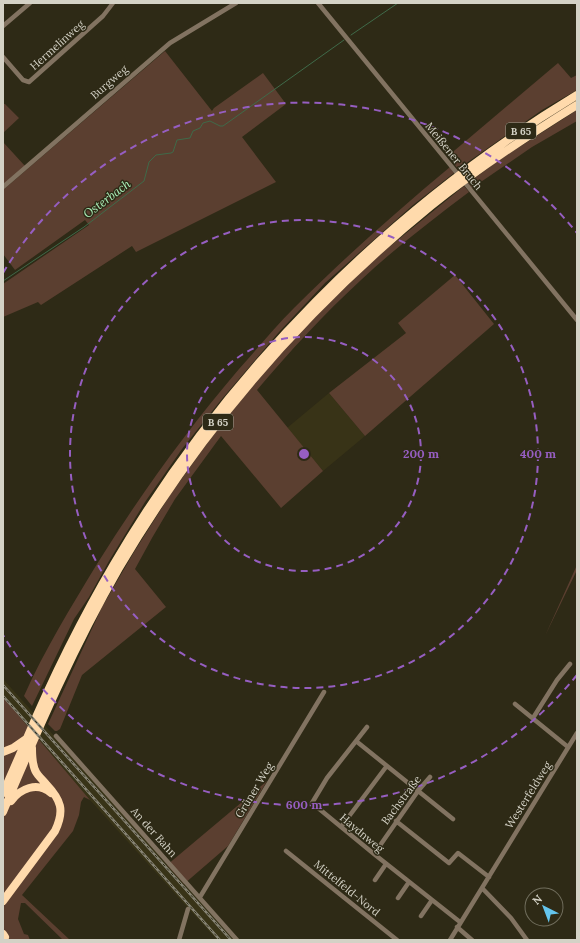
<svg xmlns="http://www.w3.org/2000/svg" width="580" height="943" viewBox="0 0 580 943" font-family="Lora,serif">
<rect width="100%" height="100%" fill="#2e2a16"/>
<path fill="#383317" d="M329 393 365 436 323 471 287 428Z
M3 679 111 799 157 852 158 855 234 940H217L90 800 3 697Z"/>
<path fill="#5b3f30" d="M165 51 212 111 214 108 263 73 286 104 242 137 276 182 136 252 132 246 41 305 38 302 3 317V284L89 225 85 220 15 270 3 254V190Z
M558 63 571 78 577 75V90L542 110 458 169 448 156Z
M3 104H5L19 118 3 133Z
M577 110V121L532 147 472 188 468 183 499 160Z
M3 142 25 166 3 185Z
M450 167 454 173 413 205 325 283 279 332 221 400 182 449 145 502 109 561 89 597 74 619 32 706 24 696C45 649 71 607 97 564 140 495 187 430 239 369 257 349 275 327 294 308 344 258 396 212 450 167Z
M464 186 469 192C432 220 395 248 361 280 324 314 290 351 257 390L323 471 281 508 221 436 175 499 152 538 135 569 166 607 82 675 60 729 57 731H55L48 724 102 607 134 552 170 495 208 442 255 382 296 336 330 302 378 256Z
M455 275 494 324 365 436 329 393 406 333 398 323Z
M577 565V570L545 636Z
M3 697 90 800 84 797 81 802 79 815 73 831 22 895 70 940H63L25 903H21L18 919 24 934 28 935 30 940H3Z
M267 781 228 846 184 884 167 865Z"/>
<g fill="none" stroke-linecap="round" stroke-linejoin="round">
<path stroke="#3f6a49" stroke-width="1" d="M351 35 398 3
M3 281 84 227 144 181 149 162 156 155 171 153 173 152 177 140 190 138 193 131 200 128 203 123 210 121 220 126H223L344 40"/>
<path stroke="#827361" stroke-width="4.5" d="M318 3 577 320
M3 26 30 3
M3 57 23 80 29 82 103 16 113 3
M3 187 170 43 236 3
M515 704 568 747
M533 718 557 680 570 664
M367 727 327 778 312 803 374 854 460 922
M56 736 237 940
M356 741 453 819
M396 821 449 863 458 853 489 877
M341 827 386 767
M286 851 397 940
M374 854 418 791 430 777
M375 880 386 864
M482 888 511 918 527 940
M200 897 324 692
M398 898 409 882
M421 916 432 900
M457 927 472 940
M179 940 188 909
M450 940 577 733"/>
<path stroke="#ffdaac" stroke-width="8" d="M3 752 13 748 26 739
M3 793C11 775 19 757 27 738 52 679 81 620 114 564 226 373 387 210 577 95
M11 801C20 789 37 781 51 793
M3 812C38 729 74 646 119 568 201 429 307 307 431 206 477 169 527 136 577 105
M3 901 55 831C65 810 61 800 46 784 43 780 38 776 36 772 32 765 32 755 32 748
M3 934 5 937"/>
<defs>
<path id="rail" d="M3 685 231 940
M3 696 220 940"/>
</defs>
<use href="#rail" stroke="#888576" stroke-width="2.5"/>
<use href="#rail" stroke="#2e2a16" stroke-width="1" stroke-dasharray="3" stroke-linecap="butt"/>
</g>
<g fill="none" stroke="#965ec1" stroke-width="2" stroke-dasharray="7 5">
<circle cx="304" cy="454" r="117"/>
<circle cx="304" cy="454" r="234"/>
<path d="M577 675A351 351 0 0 1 3 635M3 273A351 351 0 0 1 577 233"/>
</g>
<g text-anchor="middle" stroke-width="3" stroke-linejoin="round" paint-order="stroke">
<g fill="#2e2a16" stroke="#a2a091" stroke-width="1">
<rect x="506" y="123" width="30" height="16" rx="3"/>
<rect x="203" y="414" width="30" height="16" rx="3"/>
</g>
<g font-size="10" font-weight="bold" fill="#d4d2c6">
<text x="521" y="135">B 65</text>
<text x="218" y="426">B 65</text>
</g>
<g font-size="11" fill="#d4d2c6" stroke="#2e2a16">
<text transform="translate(57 45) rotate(-42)" y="4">Hermelinweg</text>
<text transform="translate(109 82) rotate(-41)" y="4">Burgweg</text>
<text transform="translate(454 156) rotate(51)" y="4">Meißener Bruch</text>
<text transform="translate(254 790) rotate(-59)" y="4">Grüner Weg</text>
<text transform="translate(528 795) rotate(-58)" y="4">Westerfeldweg</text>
<text transform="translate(401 800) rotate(-53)" y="4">Bachstraße</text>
<text transform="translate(154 832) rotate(48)" y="4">An der Bahn</text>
<text transform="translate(362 833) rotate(40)" y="4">Haydnweg</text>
<text transform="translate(347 888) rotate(39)" y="4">Mittelfeld-Nord</text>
</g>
<g font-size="12" font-style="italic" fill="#a9eeb8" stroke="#2e2a16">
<text transform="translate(107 199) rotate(-37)" y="4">Osterbach</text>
</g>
</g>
<circle cx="304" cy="454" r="6" fill="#965ec1" stroke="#2e2a16" stroke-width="2"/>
<g font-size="12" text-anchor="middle" font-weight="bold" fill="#965ec1" stroke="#2e2a16" stroke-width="3" stroke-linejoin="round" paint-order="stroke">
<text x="421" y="458">200 m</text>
<text x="538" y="458">400 m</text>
<text x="304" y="809">600 m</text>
</g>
<rect width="580" height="943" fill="none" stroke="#d4d2c6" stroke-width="8"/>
<g transform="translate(544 907) rotate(318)"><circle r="19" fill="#2e2a16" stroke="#706d5c"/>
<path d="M0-3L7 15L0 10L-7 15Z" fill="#64c5ee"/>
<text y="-6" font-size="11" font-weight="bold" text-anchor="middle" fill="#d4d2c6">N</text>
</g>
</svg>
